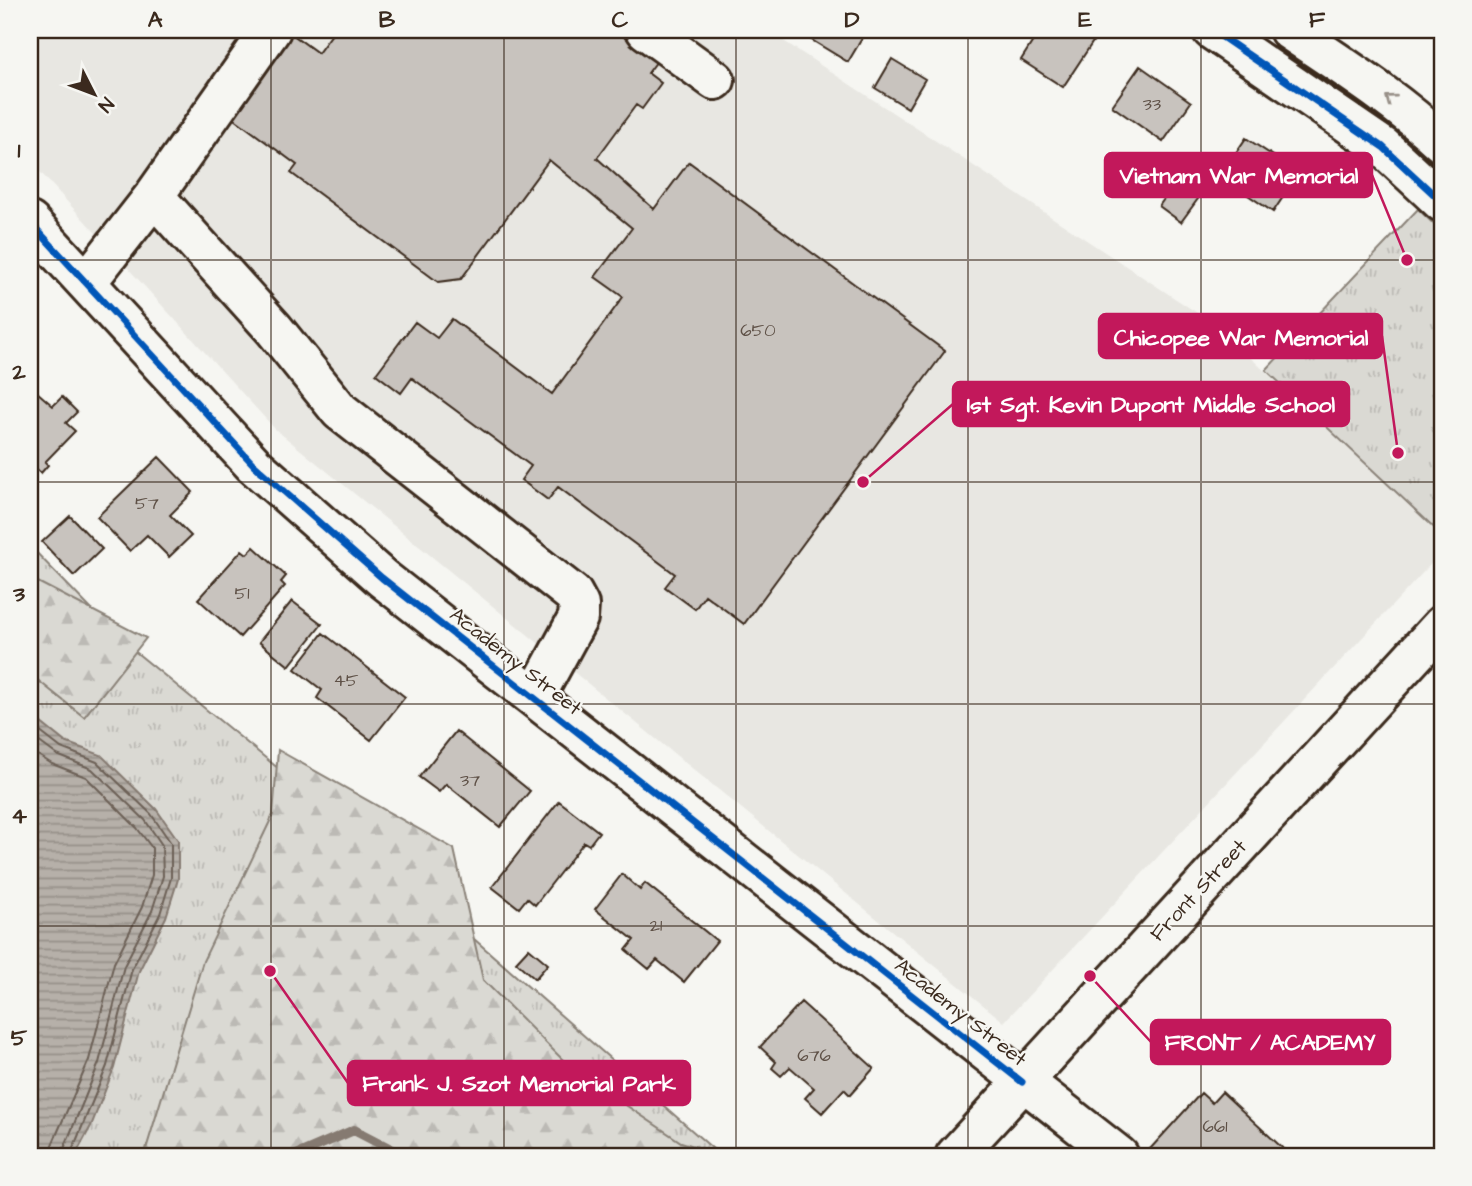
<svg xmlns="http://www.w3.org/2000/svg" width="1472" height="1186" viewBox="0 0 1472 1186" font-family="'Architects Daughter',sans-serif">
<defs>
<pattern id="grass-tufts" width="24" height="20" patternUnits="userSpaceOnUse" patternTransform="scale(1.75)"><rect width="24" height="20" fill="#dad9d3"/><path d="M3 7l-1-3M5 7V3M7 7l1-3M15 17l-1-3M17 17v-4M19 17l1-3" fill="none" stroke="#bcbab5"/></pattern>
<pattern id="forest-firs" width="22" height="20" patternUnits="userSpaceOnUse" patternTransform="scale(1.75)"><rect width="22" height="20" fill="#dad9d3"/><path d="M5 1l3.5 6h-7zM16 11l3.5 6h-7z" fill="#bcbab5"/></pattern>
<pattern id="water-rules" width="6" height="5" patternUnits="userSpaceOnUse" patternTransform="scale(1.75)"><rect width="6" height="5" fill="#b6b0a9"/><path d="M0 2.5h6" fill="none" stroke="#958f89"/></pattern>
</defs>
<rect width="100%" height="100%" fill="#f6f6f2"/>
<filter id="ink" filterUnits="userSpaceOnUse"><feTurbulence type="fractalNoise" baseFrequency=".0143" numOctaves="2"/><feDisplacementMap in="SourceGraphic" scale="14" xChannelSelector="R" yChannelSelector="G"/><feConvolveMatrix kernelMatrix="1 2 1 2 8 2 1 2 1" color-interpolation-filters="sRGB"/></filter>
<g filter="url(#ink)">
<path fill="#e8e7e2" d="M30 30H767L1214 324 1442 535V552L1004 1022 275 429 30 161Z"/>
<path fill="url(#grass-tufts)" stroke="#8a8278" stroke-width="2" d="M1418 209 1442 232V535L1266 370Z
M30 546 121 640 301 787 721 1156H30Z"/>
<path fill="url(#forest-firs)" stroke="#8a8278" stroke-width="2" d="M30 578 146 638 84 717 30 674Z
M278 750 454 849 483 980 572 1069 681 1142 726 1156H144L203 961 273 815Z"/>
<path fill="url(#water-rules)" stroke="#857a71" stroke-width="2" d="M30 714 65 742 101 755 156 809 178 840V879L166 917 139 971 114 1068 91 1126 75 1156H30Z"/>
<g fill="none" stroke-linecap="round" stroke-linejoin="round">
<path stroke="#6c6056" stroke-width="2" d="M30 724 61 748 97 762 151 814 171 843V878L160 914 132 969 107 1066 70 1156
M30 735 57 755 92 769 145 820 162 845 163 876 152 911 124 966 99 1063 61 1156
M30 750 52 764 86 777 137 828 152 848V875L142 907 114 963 89 1060 52 1145 50 1156"/>
<path stroke="#857a71" stroke-width="10" d="M294 1156 354 1130 404 1156"/>
</g>
<path fill="#c8c3be" stroke="#3b2a1e" stroke-width="2" d="M335 30H615L657 61 648 73 661 83 642 109 636 105 597 158 654 209 689 162 945 351 744 624 705 595 695 609 665 587 675 574 558 487 548 500 521 480 531 466 412 378 401 393 376 374 415 322 437 338 452 319 552 394 623 297 595 277 632 228 549 160 461 279 438 282 291 173 297 165 228 114 289 32 318 53Z
M816 30H867L848 62 810 39Z
M1040 30H1085L1096 37 1063 87 1021 60Z
M892 59 925 79 908 108 875 88Z
M1140 66 1191 102 1163 142 1112 106Z
M1246 138 1299 173 1273 212 1220 176Z
M1181 175 1203 192 1181 222 1159 206Z
M37 392 53 406 62 397 77 412 66 423 75 431 45 462 48 465 41 473 30 463V396Z
M159 457 193 492 170 515 191 536 169 557 147 535 130 551 97 517Z
M70 516 102 549 74 576 42 542Z
M254 547 286 576 281 582 285 586 240 637 198 599 242 550 247 554Z
M292 601 322 624 289 666 259 642Z
M323 633 405 697 371 740 317 698 322 690 295 669Z
M456 731 530 791 500 827 446 784 439 792 419 777Z
M559 801 599 832 589 845 584 842 535 905 527 898 519 908 492 887Z
M622 874 640 890 645 883 717 941 684 982 657 960 649 969 626 950 634 940 595 909Z
M529 948 548 964 535 979 516 962Z
M801 1002 874 1068 850 1095 844 1089 822 1113 805 1098 814 1088 790 1067 781 1076 772 1068 776 1062 760 1047Z
M1222 1092 1291 1156H1230L1224 1150 1219 1156H1157L1150 1149 1201 1093 1212 1103Z"/>
<g fill="none" stroke-linecap="round" stroke-linejoin="round">
<defs>
<path id="minor" d="M646 30 715 80
M1212 30 1383 147 1442 202
M1289 30C1342 66 1395 99 1442 143
M154 196 274 329 340 411 573 594 579 605 578 618 535 697
M30 222 254 465 382 578 1119 1156
M86 283 154 196 271 30"/>
<path id="major" d="M955 1156 1442 625"/>
</defs>
<use href="#minor" stroke="#3b2a1e" stroke-width="44"/>
<use href="#major" stroke="#3b2a1e" stroke-width="44"/>
<use href="#minor" stroke="#f6f6f2" stroke-width="38"/>
<use href="#major" stroke="#f6f6f2" stroke-width="38"/>
<defs>
<path id="cycleway" d="M1212 30 1383 147 1442 202
M30 222 254 465 382 578 1022 1082"/>
</defs>
<use href="#cycleway" stroke="#f6f6f2" stroke-width="11"/>
<use href="#cycleway" stroke="#0057b8" stroke-width="7"/>
</g>
<defs><path id="oneway-chevron" d="M-2-3.5L2.5 0L-2 3.5" fill="none" stroke-width="1.6" stroke-linecap="round" stroke-linejoin="round" transform="scale(1.75)"/></defs>
<use stroke="#989088" href="#oneway-chevron" transform="translate(1390 99) rotate(-143)"/>
</g>
<path fill="none" stroke="#3b2a1e" stroke-width="2" stroke-opacity="0.55" d="M271 30V1156M504 30V1156M736 30V1156M968 30V1156M1201 30V1156M30 260H1442M30 482H1442M30 704H1442M30 926H1442"/>
<g text-anchor="middle" stroke-width="5" stroke-linejoin="round" paint-order="stroke">
<g font-size="18" fill="#5e5046">
<text x="1152" y="110">33</text>
<text x="758" y="336">650</text>
<text x="147" y="509">57</text>
<text x="242" y="599">51</text>
<text x="346" y="686">45</text>
<text x="470" y="786">37</text>
<text x="656" y="931">21</text>
<text x="814" y="1061">676</text>
<text x="1215" y="1132">661</text>
</g>
<g font-size="21" fill="#3b2a1e" stroke="#f6f6f2">
<text transform="translate(516 661) rotate(38)" y="7">Academy Street</text>
<text transform="translate(1198 890) rotate(-47)" y="7">Front Street</text>
<text transform="translate(961 1012) rotate(38)" y="7">Academy Street</text>
</g>
</g>
<path fill="none" stroke="#c2185b" stroke-width="2.5" d="M1407 260L1372 175M1398 453L1382 336M863 482L953 404M1090 976L1151 1042M270 971L348 1083"/>
<g fill="#c2185b" stroke="#f6f6f2" stroke-width="2.5">
<circle cx="1407" cy="260" r="7"/>
<circle cx="1398" cy="453" r="7"/>
<circle cx="863" cy="482" r="7"/>
<circle cx="1090" cy="976" r="7"/>
<circle cx="270" cy="971" r="7"/>
</g>
<g fill="#c2185b" stroke="#c2185b" stroke-width="2.5">
<rect x="1105" y="153" width="267" height="44" rx="7"/>
<rect x="1099" y="314" width="283" height="44" rx="7"/>
<rect x="953" y="382" width="396" height="44" rx="7"/>
<rect x="1151" y="1020" width="239" height="44" rx="7"/>
<rect x="348" y="1061" width="342" height="44" rx="7"/>
</g>
<g font-size="23" text-anchor="middle" font-weight="bold" fill="#fff">
<text x="1239" y="183">Vietnam War Memorial</text>
<text x="1241" y="345">Chicopee War Memorial</text>
<text x="1151" y="412">Ist Sgt. Kevin Dupont Middle School</text>
<text x="1270" y="1050">FRONT / ACADEMY</text>
<text x="519" y="1091">Frank J. Szot Memorial Park</text>
</g>
<rect width="1472" height="1186" fill="none" stroke="#f6f6f2" stroke-width="77"/>
<g transform="translate(94 94) rotate(132)" stroke="#f6f6f2" stroke-width="5" paint-order="stroke">
<path d="M0-5L12 26L0 18L-12 26Z" fill="#3b2a1e"/>
<text y="-10" font-size="19" font-weight="bold" text-anchor="middle" fill="#3b2a1e">N</text>
</g>
<rect x="38" y="38" width="1396" height="1110" fill="none" stroke="#3b2a1e" stroke-width="2.5"/>
<g font-size="23" text-anchor="middle" font-weight="bold" fill="#3b2a1e">
<text x="155" y="27">A</text>
<text x="387" y="27">B</text>
<text x="620" y="27">C</text>
<text x="852" y="27">D</text>
<text x="1085" y="27">E</text>
<text x="1317" y="27">F</text>
<text x="19" y="157">1</text>
<text x="19" y="379">2</text>
<text x="19" y="601">3</text>
<text x="19" y="823">4</text>
<text x="19" y="1045">5</text>
</g>
</svg>
